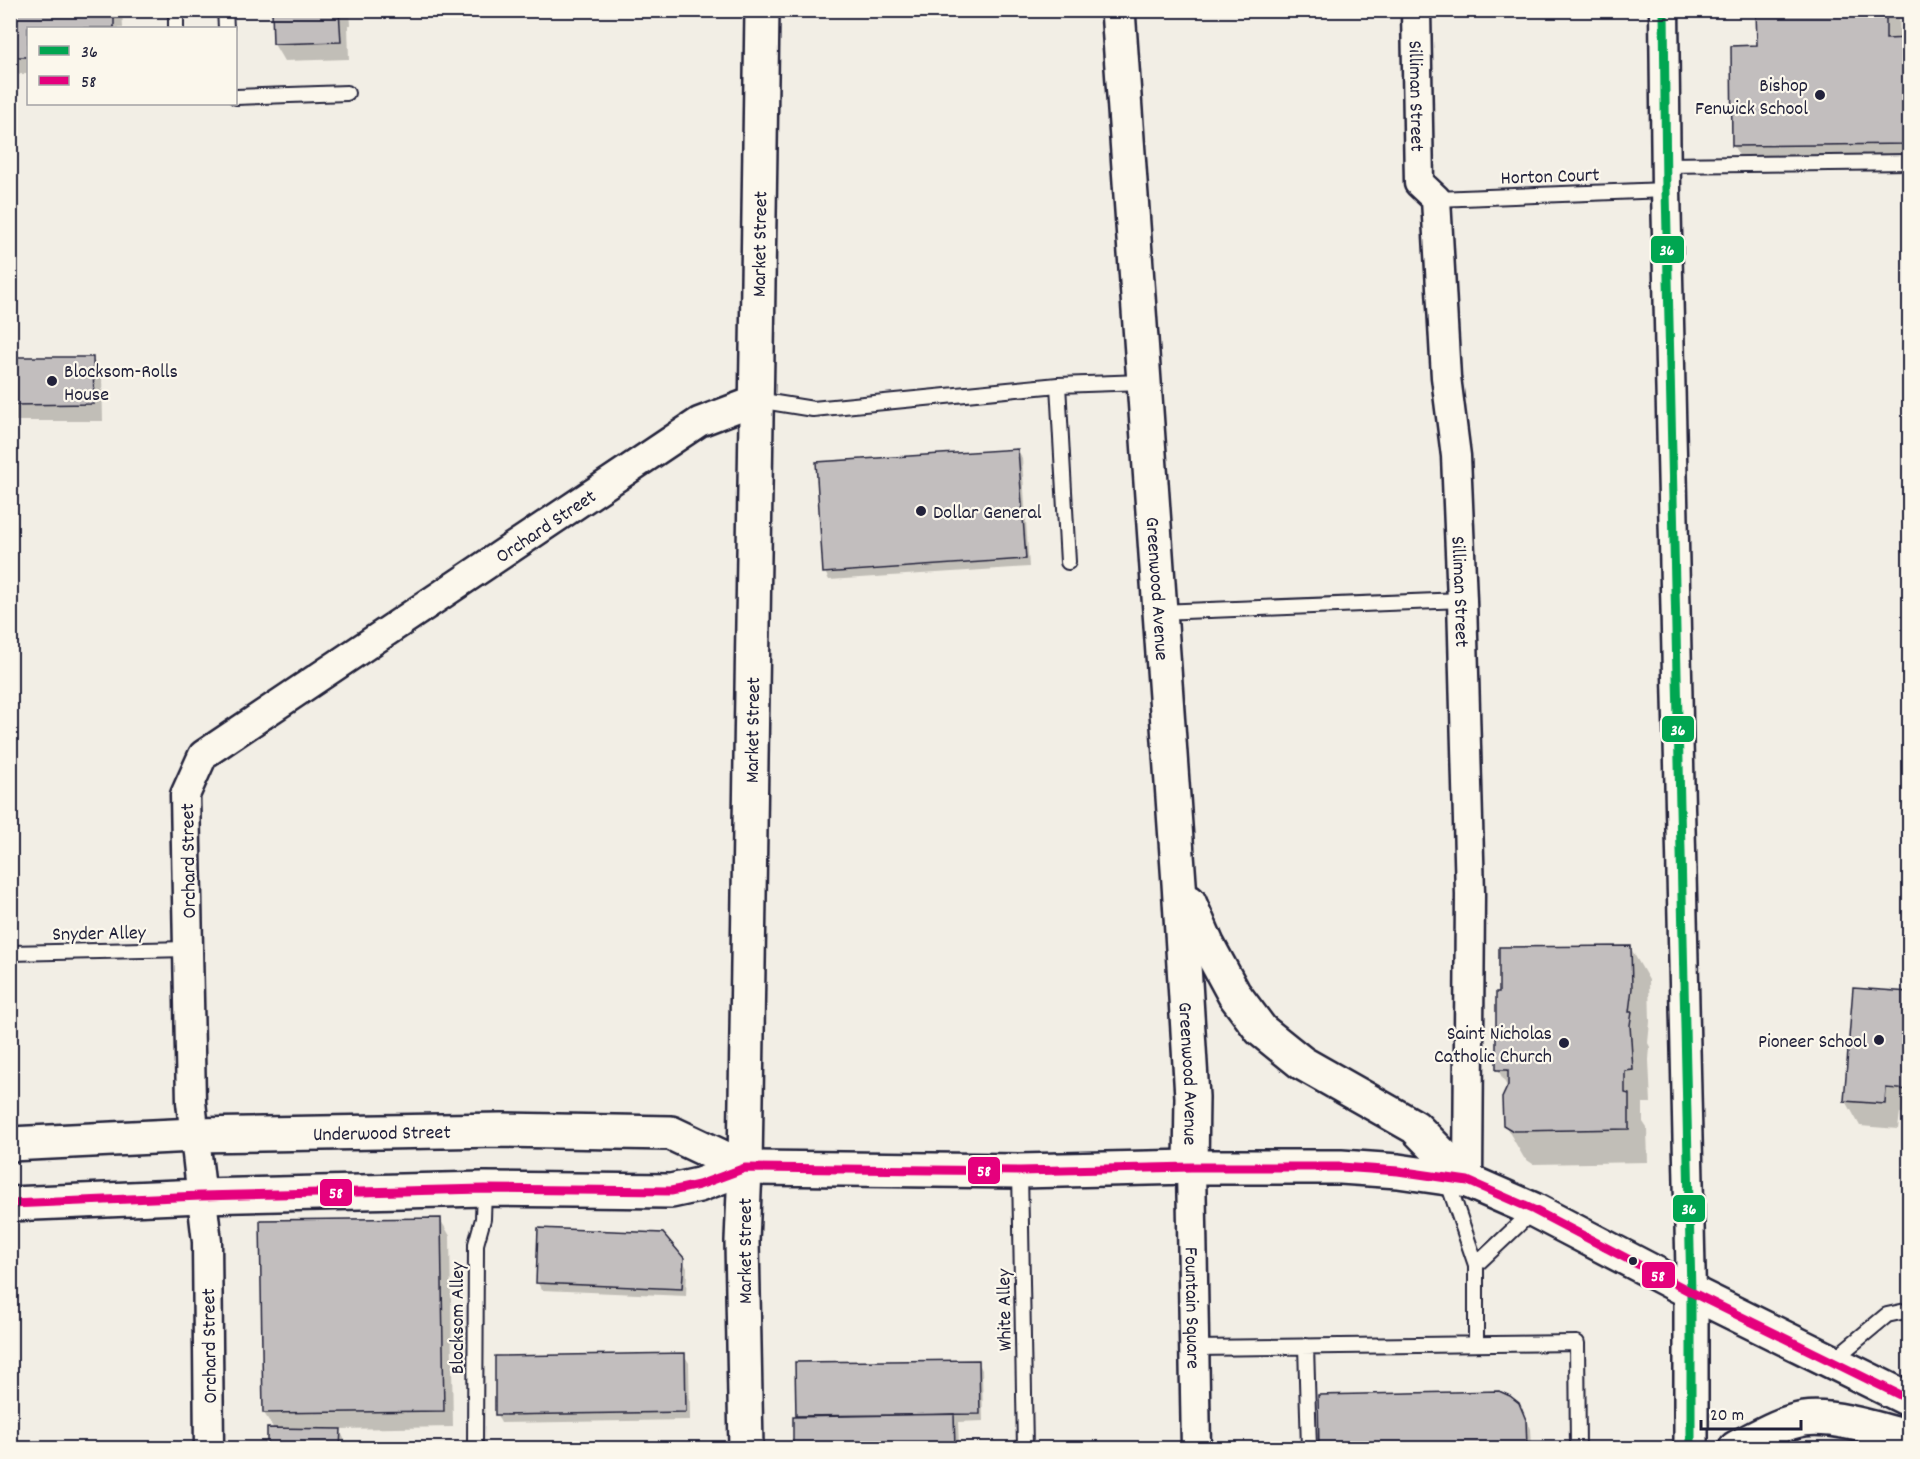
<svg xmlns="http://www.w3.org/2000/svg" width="1920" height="1459" viewBox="0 0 1920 1459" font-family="Dekko,sans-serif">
<rect width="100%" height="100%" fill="#f2eee5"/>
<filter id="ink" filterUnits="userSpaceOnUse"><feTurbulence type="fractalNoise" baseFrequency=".0167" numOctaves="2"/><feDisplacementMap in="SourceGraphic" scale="12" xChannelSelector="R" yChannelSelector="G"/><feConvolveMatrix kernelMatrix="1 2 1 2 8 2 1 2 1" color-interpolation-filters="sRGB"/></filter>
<g filter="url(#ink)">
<path fill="#0003" d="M10 10H122L123 28H28V74H11L10 76Z
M273 10H350L351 25H348L349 59 284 61 274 44Z
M1758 10H1899L1900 40H1910V169L1748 171 1733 145 1758 47Z
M92 358 102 375 103 421H10V359Z
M1018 450 1022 458 1029 567 829 580 825 572Z
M1630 947 1649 980 1650 1022 1648 1043 1650 1047 1649 1060 1651 1103H1643V1122L1647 1128 1648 1162 1533 1164 1524 1158 1505 1125 1508 1088 1498 1070V994Z
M1910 994V1114L1900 1113 1898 1129 1860 1126 1846 1101Z
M440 1219 450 1236 453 1427 339 1429 349 1448H268L269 1429H274L264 1413Z
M682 1259 687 1268 686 1296 542 1290 537 1282Z
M684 1355 689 1363 690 1420 501 1423 497 1415Z
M978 1362 982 1370 983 1421 958 1422 959 1448H795L794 1418H798L797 1364Z
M1320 1396 1523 1413 1530 1429 1531 1448H1321Z"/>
<path fill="#c2bebe" stroke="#22223b" stroke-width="1.5" d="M10 10H114V28H28V57H10Z
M272 10H339L341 42 273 44Z
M1756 10H1886V39L1910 38V144L1732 146 1731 46 1757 45Z
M10 357H93L94 404 10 405Z
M1018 449 1026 559 823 573 816 462Z
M1631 946 1632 988 1629 1012H1632L1630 1025 1633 1070 1625 1071V1093L1629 1094V1129L1513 1131 1503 1125 1502 1098 1508 1085V1070H1496V992H1499V947Z
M1853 988 1910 992V1090L1886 1088 1885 1104 1844 1101Z
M441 1218 444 1411 263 1413 260 1220Z
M538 1228 663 1233 684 1258 682 1289 536 1283Z
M685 1353 686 1412 495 1415V1356Z
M979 1360 980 1414 796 1416 795 1362Z
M1499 1391 1510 1396 1519 1403 1526 1420 1527 1448H1319L1318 1395Z
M954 1414 955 1448H793V1417Z
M267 1428 341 1429 340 1448H267Z"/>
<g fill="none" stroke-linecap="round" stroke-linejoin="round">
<defs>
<path id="service" d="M176 10V28
M225 10 226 28
M236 97 347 93
M1665 165 1910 162
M1436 199 1666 190
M1058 385 1068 562
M757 400 813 409 1058 385 1143 382
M1159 612 1462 600
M10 953 188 949
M1020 1171 1025 1448
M1447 1180 1476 1265V1344
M1476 1265 1533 1211
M1306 1346 1309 1448
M1194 1348 1577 1343 1578 1448
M1833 1360 1887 1315 1910 1310
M475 1448 476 1244 483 1219 484 1189"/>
<g id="minor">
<path id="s1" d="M1416 10 1419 183 1436 199 1446 377 1456 456 1462 600 1470 894 1468 1181"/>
<path d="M1664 10 1666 190 1691 1292"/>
<path id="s2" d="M1191 1167 1196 1448"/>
<path id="s3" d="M209 1448 207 1242 191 1102 185 795 203 755 699 422 757 400"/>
</g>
<path id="tertiary" d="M745 1168 742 1241 746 1448"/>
<g id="primary">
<path id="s4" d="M1118 10 1179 883 1192 1097 1191 1167"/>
<path d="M1189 902 1207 944 1234 994 1261 1030 1302 1063 1415 1127 1468 1181"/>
<path id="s5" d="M10 1144 194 1135 501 1130 671 1133 745 1168"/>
<path id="s6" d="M745 1168 762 10"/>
<path d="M10 1204 201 1196 484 1189 671 1191 699 1185 745 1168 1020 1171 1191 1167H1341L1398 1171 1468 1181 1534 1210 1691 1292 1910 1400"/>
<path d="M1691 1292V1448"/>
<path d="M1736 1448C1758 1437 1780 1423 1804 1419 1835 1415 1880 1430 1910 1438"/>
</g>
</defs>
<use href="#service" stroke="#22223b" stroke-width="18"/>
<use href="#minor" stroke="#22223b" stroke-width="33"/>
<use href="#tertiary" stroke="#22223b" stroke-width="38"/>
<use href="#primary" stroke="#22223b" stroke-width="38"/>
<use href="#service" stroke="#fbf7ec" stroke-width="14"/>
<use href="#minor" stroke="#fbf7ec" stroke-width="28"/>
<use href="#tertiary" stroke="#fbf7ec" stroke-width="33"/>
<use href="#primary" stroke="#fbf7ec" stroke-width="33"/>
<defs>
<path id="bus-1" d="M1664 10 1666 190 1691 1292V1448"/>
<path id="bus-2" d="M10 1204 201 1196 484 1189 671 1191 699 1185 745 1168 1020 1171 1191 1167H1341L1398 1171 1468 1181 1534 1210 1691 1292 1910 1400"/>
</defs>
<use href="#bus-1" stroke="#fbf7ec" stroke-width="14"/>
<use href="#bus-2" stroke="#fbf7ec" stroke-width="14"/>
<use href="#bus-1" stroke="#00a651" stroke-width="9"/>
<use href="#bus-2" stroke="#e5007d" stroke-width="9"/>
</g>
</g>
<g fill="#22223b" stroke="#fbf7ec" stroke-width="2">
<circle cx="1820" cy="95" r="6"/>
<circle cx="52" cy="381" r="6"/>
<circle cx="921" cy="511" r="6"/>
<circle cx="1879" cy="1040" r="6"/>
<circle cx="1564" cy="1043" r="6"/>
<circle cx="1633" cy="1261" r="5"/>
</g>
<g text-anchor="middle" stroke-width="4.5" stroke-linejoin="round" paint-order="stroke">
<g font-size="20" fill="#22223b" stroke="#fbf7ec" text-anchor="end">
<text x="1808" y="91">Bishop<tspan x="1808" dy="23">Fenwick School</tspan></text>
<text x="64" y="377" text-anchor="start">Blocksom-Rolls<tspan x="64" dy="23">House</tspan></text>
<text x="933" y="518" text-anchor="start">Dollar General</text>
<text x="1552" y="1039">Saint Nicholas<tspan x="1552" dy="23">Catholic Church</tspan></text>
<text x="1867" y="1047">Pioneer School</text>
</g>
<g font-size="20" fill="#22223b" stroke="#fbf7ec">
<text dy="7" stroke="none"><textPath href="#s1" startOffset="86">Silliman Street</textPath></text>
<text transform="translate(1550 175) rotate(-2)" y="7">Horton Court</text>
<text dy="7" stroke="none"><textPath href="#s6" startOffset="924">Market Street</textPath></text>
<text dy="7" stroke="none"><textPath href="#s3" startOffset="1110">Orchard Street</textPath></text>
<text dy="7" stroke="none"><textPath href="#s4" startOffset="580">Greenwood Avenue</textPath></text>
<text dy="7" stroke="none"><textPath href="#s1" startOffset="590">Silliman Street</textPath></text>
<text dy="7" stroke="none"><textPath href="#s6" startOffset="438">Market Street</textPath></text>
<text transform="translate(187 861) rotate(-91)" y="7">Orchard Street</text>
<text transform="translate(99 932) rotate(-1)" y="7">Snyder Alley</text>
<text dy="7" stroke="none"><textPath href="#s4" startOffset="1066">Greenwood Avenue</textPath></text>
<text dy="7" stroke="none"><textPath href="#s5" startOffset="372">Underwood Street</textPath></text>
<text transform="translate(744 1251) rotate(-90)" y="7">Market Street</text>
<text dy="7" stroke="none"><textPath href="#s2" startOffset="141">Fountain Square</textPath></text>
<text transform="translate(1003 1310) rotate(-91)" y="7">White Alley</text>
<text transform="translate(456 1318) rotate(-90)" y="7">Blocksom Alley</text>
<text transform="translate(208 1346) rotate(-91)" y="7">Orchard Street</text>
</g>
</g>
<g stroke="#fbf7ec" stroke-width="2">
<rect x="1650" y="235" width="35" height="29" rx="6" fill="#00a651"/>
<rect x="1661" y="715" width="34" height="28" rx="6" fill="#00a651"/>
<rect x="967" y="1156" width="34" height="29" rx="6" fill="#e5007d"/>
<rect x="319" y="1178" width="34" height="29" rx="6" fill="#e5007d"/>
<rect x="1672" y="1194" width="34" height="29" rx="6" fill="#00a651"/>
<rect x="1641" y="1261" width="35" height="28" rx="6" fill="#e5007d"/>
</g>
<g font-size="16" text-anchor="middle" font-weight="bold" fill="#fff">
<text x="1667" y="255">36</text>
<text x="1678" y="735">36</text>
<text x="984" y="1176">58</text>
<text x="336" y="1198">58</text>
<text x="1689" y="1214">36</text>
<text x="1658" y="1281">58</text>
</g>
<rect width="1920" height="1459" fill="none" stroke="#fbf7ec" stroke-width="36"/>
<rect x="18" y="18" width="1884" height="1423" fill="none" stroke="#22223b" stroke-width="2" filter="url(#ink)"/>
<rect x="27" y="27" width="210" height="78" fill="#fbf7ec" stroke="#a4a2a5" stroke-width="1.5"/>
<rect x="39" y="46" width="30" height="9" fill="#00a651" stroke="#a4a2a5" stroke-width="1.5"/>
<text x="81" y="57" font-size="18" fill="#22223b">36</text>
<rect x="39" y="76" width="30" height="9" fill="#e5007d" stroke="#a4a2a5" stroke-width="1.5"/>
<text x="81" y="87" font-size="18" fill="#22223b">58</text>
<path d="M1701 1420v9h100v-9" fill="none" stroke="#22223b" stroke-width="3"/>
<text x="1710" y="1420" font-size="18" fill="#22223b" stroke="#fbf7ec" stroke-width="4.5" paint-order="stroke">20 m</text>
</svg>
